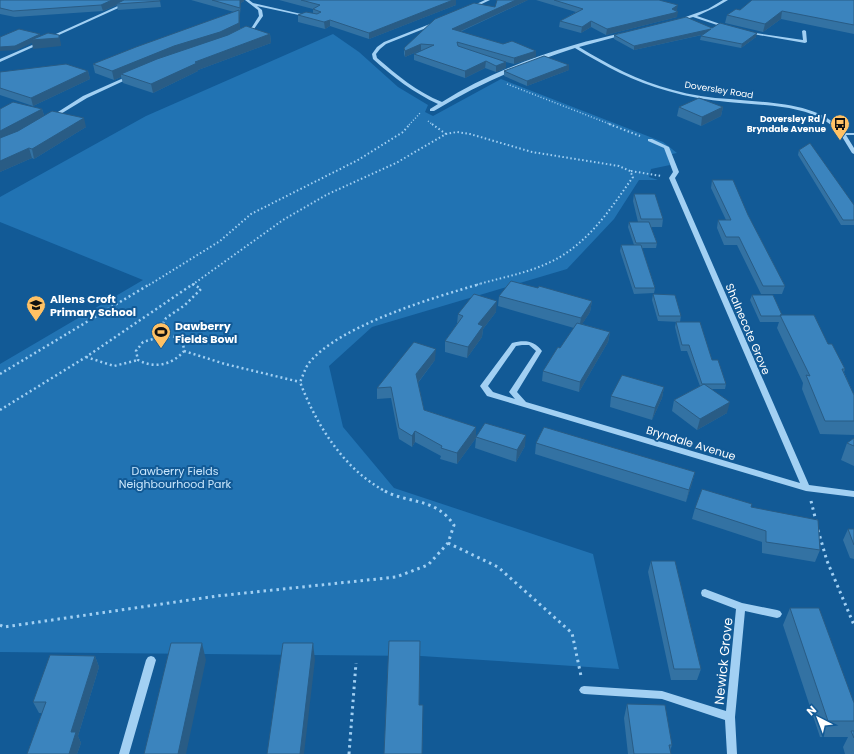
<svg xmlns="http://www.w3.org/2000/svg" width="854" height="754" viewBox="0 0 854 754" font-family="Poppins,sans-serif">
<rect width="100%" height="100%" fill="#125a96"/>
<path fill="#2173b3" d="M333 34 359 52 398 87 428 105 425 112 433 116 501 79 663 142 677 153 667 155 670 165 651 169 649 177 658 180H639L614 219 567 269 372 327 329 366 343 427 394 488 593 554 619 669 421 656 0 652V364L143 280 0 222V197L146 116Z"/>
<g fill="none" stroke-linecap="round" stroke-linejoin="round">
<path stroke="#a2d0f3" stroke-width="1.5" stroke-dasharray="1 2" stroke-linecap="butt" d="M507 84 612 125
M428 121 433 125
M409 125 421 112"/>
<path stroke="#a2d0f3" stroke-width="2" stroke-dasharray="1.5 2.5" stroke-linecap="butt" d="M432 124 446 134
M609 124 640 136
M631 171 661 176
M193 284 194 285
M149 285 220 241 251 214 358 160 403 132 410 124
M192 285 283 220 326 195 396 163 446 134 457 132 470 134 532 152 619 166 630 171 633 177C609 211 586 247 546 264 524 274 499 278 476 285"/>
<path stroke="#a2d0f3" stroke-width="2.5" stroke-dasharray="2 3" stroke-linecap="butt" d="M163 336 176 337 183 343 184 351C172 365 155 369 138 360L136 351 143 342Z
M156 337 166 318 185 305 201 289 193 284
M184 351 225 364 300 382
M86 357 114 366 138 360
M0 374 150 284
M0 410 86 357 193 284
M383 490C343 468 316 424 300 382 303 376 305 368 309 363 338 326 435 297 480 284"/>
<path stroke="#a2d0f3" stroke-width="3" stroke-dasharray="2.5 4" stroke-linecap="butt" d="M811 501 816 521
M818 530 827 561 854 625
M448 543 498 567 572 633 581 676
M0 625 4 627 217 596 396 577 428 565 448 543 454 525C434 496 408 505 381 489
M349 754 356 663"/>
<path fill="#a2d0f3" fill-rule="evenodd" d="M131 0H136L50 39 47 38Z
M245 0H249L253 3 310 16 308 17 257 6 262 10 263 16 254 29 244 34 242 33 243 32 252 27 259 16 258 10Z
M485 0H490L471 9 468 8Z
M723 0H728L716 7 697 16 726 26V28L693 17 679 21 677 20 708 9Z
M435 22 437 23 436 24 386 44 380 49 376 54 377 58C397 75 417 92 442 102 482 77 529 58 574 45 590 40 606 37 622 33H623V35L579 47C609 65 638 81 673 90 691 95 710 98 730 99 765 103 820 101 844 133H854V135H846L854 148V154L852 153 841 135 839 134V133C815 103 762 106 728 102 708 100 688 97 668 91 634 82 605 66 575 48 525 64 478 84 434 111H430V109L438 104C414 93 393 77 373 59L372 54 377 47 384 42Z
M804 30 806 31 807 42 805 43 747 33 749 32 803 40 802 31Z
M39 42 42 43 0 62V59Z
M128 76 132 77 87 98 54 118 50 117 83 96Z
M648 139H652L669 147 679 172 675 178 809 485 854 491V497L806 491 487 396 480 386 512 343C524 340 534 340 542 351L517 392 526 402 800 483 669 178 673 172 664 148 648 141ZM522 345H529L536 351 509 392 515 399 493 392 488 386 516 346Z
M705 589 742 603 777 610 780 611 782 614 780 617 777 618 745 611 735 717 737 754H727L725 720 662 699 584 694 581 693 579 690 581 687 584 686 662 691 726 711 736 609 702 596 701 593 702 590Z
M151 656 154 657 156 660 129 754H119L146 660 148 657Z"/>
</g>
<path fill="#3372a3" d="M0 0 160 1 161 7 118 10 117 5 103 11 15 17 0 14Z
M191 0H244V1L241 3 240 14V28L270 34 271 43 198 70V71L153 93 123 83 121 77 114 80 95 73 93 64 234 12Z
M279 0H456V5L369 39 330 26 325 29 298 22V15L313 13V9Z
M528 0 460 32 503 44 536 51V57L514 64 506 62V68L496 72 485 68 465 78 414 60V54L423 50H421L405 57 404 54V48L495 7Z
M536 0H659L677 10 676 11 677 17 606 35 591 27 581 33 559 27 560 21 576 12Z
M854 0V34L781 19 763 32 725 23 727 15 740 10Z
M712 28 756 37 741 48 700 40 701 36 702 35 634 50 614 39V35Z
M569 70 527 86 504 76V71Z
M88 71 90 79 33 106 0 95V72Z
M679 107H723L721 116 701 126 677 116Z
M0 109H42L44 115 86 127 34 159 32 158 0 172Z
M799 150 854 205V225H841L798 155Z
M712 180 748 215 785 286 782 294H761L737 245H724L717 228 718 220H726L711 188Z
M634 194 663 219 662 227H651L657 243 656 248H642L655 288 654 293 634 294 620 251 621 245H634L628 227 629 222H638L633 201Z
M653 294 681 316 680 322 658 321 652 300Z
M752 295 782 315 828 344 845 369 844 372 854 395V435L820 434 802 389 803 383 777 328 779 322H760L750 300Z
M499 296 592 301 590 312 582 324 610 332 608 342 579 392 542 381 543 371 560 348 574 328 498 306Z
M496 312 483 329 482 337 467 358 445 352V341L457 324 458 314Z
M676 322 712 360 726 384 725 389H712L727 413 697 430 672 411 674 400 700 386 687 351H681L675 327Z
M435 360 418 383 424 410 476 427V437L525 446 516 462 475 448 476 438 457 464 440 459 441 456 415 442 412 447 399 439 391 398 377 399V388Z
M664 387 662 398 652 420 610 407 611 396Z
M854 438V466L841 460 847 443Z
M536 443 695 472 692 483 686 502 535 454Z
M751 507 820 550 815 562 762 553V542L692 519 695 508Z
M848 529H854V559L850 558 843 540Z
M651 561 701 669 697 680H671L648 572Z
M790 608 854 703V754H845L843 747 848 737H820L783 625Z
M95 656 99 667 78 736 81 743 77 754H27L42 713H39L33 702Z
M627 704 672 745 670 751 671 754H628L624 718Z"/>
<path fill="#295c85" d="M112 0H128L116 4 117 5 103 11 101 5Z
M240 0H244V1L241 3 240 14Z
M453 0H456V5L369 39V33Z
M516 0H528L452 35V29Z
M678 5 677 10 673 13 678 12 677 17 606 35 607 29 672 9Z
M239 10 240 18V31L121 74V77L114 80 112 71Z
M782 11 781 19 763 32 765 24Z
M330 20V26L325 29 324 22Z
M591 21V27L581 33 582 27Z
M711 29 710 33 634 50V46Z
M757 33 756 37 741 48 742 44Z
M40 34 41 39 59 35 61 44V46L33 49 32 43 17 50 0 51V47Z
M270 34 271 43 198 70V71L153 93 151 84 195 62Z
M421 44V50L405 57V51Z
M536 51V57L514 64V58Z
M486 61 485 68 465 78V71Z
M506 62V68L496 72V66Z
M569 65V70L527 86V81Z
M88 71 90 79 33 106 31 98Z
M723 107 721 116 701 126 702 117Z
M42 109 45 118 0 142V131Z
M84 118 86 127 34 159 32 149Z
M29 148 32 158 0 172V161Z
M497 301 496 312 483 329 482 337 467 358 468 347 478 324Z
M592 301 590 312 579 329 581 318Z
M610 332 608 342 579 392 580 382Z
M436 349 435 360 416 385V374Z
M664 387 662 398 652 420 655 408Z
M730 402 727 413 697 430 700 419Z
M476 427V438L457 464V453Z
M415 431V442L412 447V436Z
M526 435 525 446 516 462 517 450Z
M695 472 692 483 686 502 689 490Z
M202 643 206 660 186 754H178Z
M313 643 315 660 304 754H300Z
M95 656 99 667 78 736 81 743 77 754H69L71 732Z"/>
<path fill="#3b84be" stroke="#295c85" d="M0 0H112L101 5 13 11 0 8Z
M124 0H160V1L116 4Z
M212 0H240V8Z
M301 0H453L369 33 330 20 324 22 298 15 306 12 317 14 321 12 313 9 320 5Z
M497 0H516L452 29 503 44 512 41 536 51 514 58 457 42 458 46 506 62 496 66 486 61 465 71 414 54 434 45 421 44 405 51 404 48 435 19 474 3 495 7Z
M554 0H659L678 5 672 9 678 12 607 29 591 21 582 27 560 21 583 9Z
M752 0H854V25L782 11 765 24 727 15 736 9 740 10Z
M239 10V23L220 32 174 46 112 71 93 64 136 47Z
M686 17 712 28 720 23 757 33 742 44 701 36 711 29 634 46 614 35Z
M246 26 270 34 195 62 197 63 151 84 121 74 157 59 228 35Z
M19 29 40 34 15 46 0 47V37Z
M48 33 59 35V38L31 40Z
M544 56 569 65 527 81 504 71Z
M66 64 88 71 31 98 0 88V72Z
M699 98 723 107 702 117 679 107Z
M13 102 42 109 0 131V109Z
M52 111 84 118 32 149 29 148 0 161V138L18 131Z
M810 143 854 205V220H843L799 150Z
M712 180H733L748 215 785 286H763L739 237H726L718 220H731Z
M634 194H655L663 219H641Z
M629 222H649L657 243H636Z
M621 245H641L655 288H635Z
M511 281 538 288 539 286 592 301 581 318 499 296Z
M474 294 497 301 478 324 483 326 468 347 445 341 463 316 458 314Z
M653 294 675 295 681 316H659Z
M752 295H773L782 315H780L781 316H761Z
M780 315H814L828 344H832L845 369H842L854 395V421H825L806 375 810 376Z
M676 322H700L712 360H718L726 384H702L689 345H682Z
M577 323 610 332 580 382 543 371 558 347 560 348Z
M414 342 436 349 416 374 424 410 476 427 457 453 441 448 442 446 415 431 412 436 399 428 391 387 377 388Z
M622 375 664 387 655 408 611 396Z
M704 384 730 402 700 419 674 400Z
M485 423 526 435 517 450 476 437Z
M544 427 695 472 689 490 536 443Z
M854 438V446L847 443Z
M702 489 752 504 751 507 818 520 820 550 766 542V531L695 508Z
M848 529H854V545Z
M651 561H675L701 669H674Z
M790 608H819L854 703V721H828Z
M389 641H420L419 705H423L422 754H384Z
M171 643H202L178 754H144Z
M283 643H313L300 754H267Z
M50 655 95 656 71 732H76L69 754H27L46 702H33Z
M627 704 665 705 672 745H669L671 754H634Z
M851 731H854V738Z"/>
<defs>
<symbol id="bus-pin" viewBox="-11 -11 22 30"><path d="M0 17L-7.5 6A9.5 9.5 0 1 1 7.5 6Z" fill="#ffc164" stroke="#125a96"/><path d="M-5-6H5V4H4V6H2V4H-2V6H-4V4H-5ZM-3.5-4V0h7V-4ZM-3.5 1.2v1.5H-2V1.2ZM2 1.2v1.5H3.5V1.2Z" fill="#111"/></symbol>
<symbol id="school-pin" viewBox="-11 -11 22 30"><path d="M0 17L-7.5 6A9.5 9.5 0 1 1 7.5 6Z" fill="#ffc164" stroke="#125a96"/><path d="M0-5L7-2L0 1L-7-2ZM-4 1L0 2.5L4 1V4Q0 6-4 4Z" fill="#111"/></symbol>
<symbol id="stadium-pin" viewBox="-11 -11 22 30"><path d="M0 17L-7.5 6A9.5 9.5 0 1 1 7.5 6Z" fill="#ffc164" stroke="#125a96"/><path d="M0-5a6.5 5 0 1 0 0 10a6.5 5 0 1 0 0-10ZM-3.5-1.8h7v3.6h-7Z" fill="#111"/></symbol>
</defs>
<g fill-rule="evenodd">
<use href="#bus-pin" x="829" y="113" width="22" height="30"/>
<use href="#school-pin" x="25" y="294" width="22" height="30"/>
<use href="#stadium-pin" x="150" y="321" width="22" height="30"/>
</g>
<g text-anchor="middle" stroke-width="4" stroke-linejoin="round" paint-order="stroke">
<g font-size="9" fill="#fff" stroke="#125a96">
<text transform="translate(719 90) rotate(9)" y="3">Doversley Road</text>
</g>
<g font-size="9" font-weight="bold" fill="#fff" stroke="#125a96" text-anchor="end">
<text x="826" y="122">Doversley Rd /<tspan x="826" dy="10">Bryndale Avenue</tspan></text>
</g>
<g font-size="11" font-weight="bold" fill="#fff" stroke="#125a96" text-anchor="start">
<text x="50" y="303">Allens Croft<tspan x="50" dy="13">Primary School</tspan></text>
<text x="175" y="330">Dawberry<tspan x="175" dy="13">Fields Bowl</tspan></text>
</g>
<g font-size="11" fill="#fff" stroke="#125a96">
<text transform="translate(748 329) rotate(67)" y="4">Shalnecote Grove</text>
<text transform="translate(691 443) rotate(17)" y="4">Bryndale Avenue</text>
</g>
<g font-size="11" fill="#cae7fd" stroke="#125a96">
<text x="175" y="475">Dawberry Fields<tspan x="175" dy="13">Neighbourhood Park</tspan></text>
</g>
<g font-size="13" fill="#fff" stroke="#125a96">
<text transform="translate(723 661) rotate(-84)" y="5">Newick Grove</text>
</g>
</g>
<g transform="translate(818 718) rotate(318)" stroke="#125a96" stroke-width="3" paint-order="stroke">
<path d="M0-3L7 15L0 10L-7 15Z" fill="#ffffff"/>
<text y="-6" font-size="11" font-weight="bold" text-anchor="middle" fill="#ffffff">N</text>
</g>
</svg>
